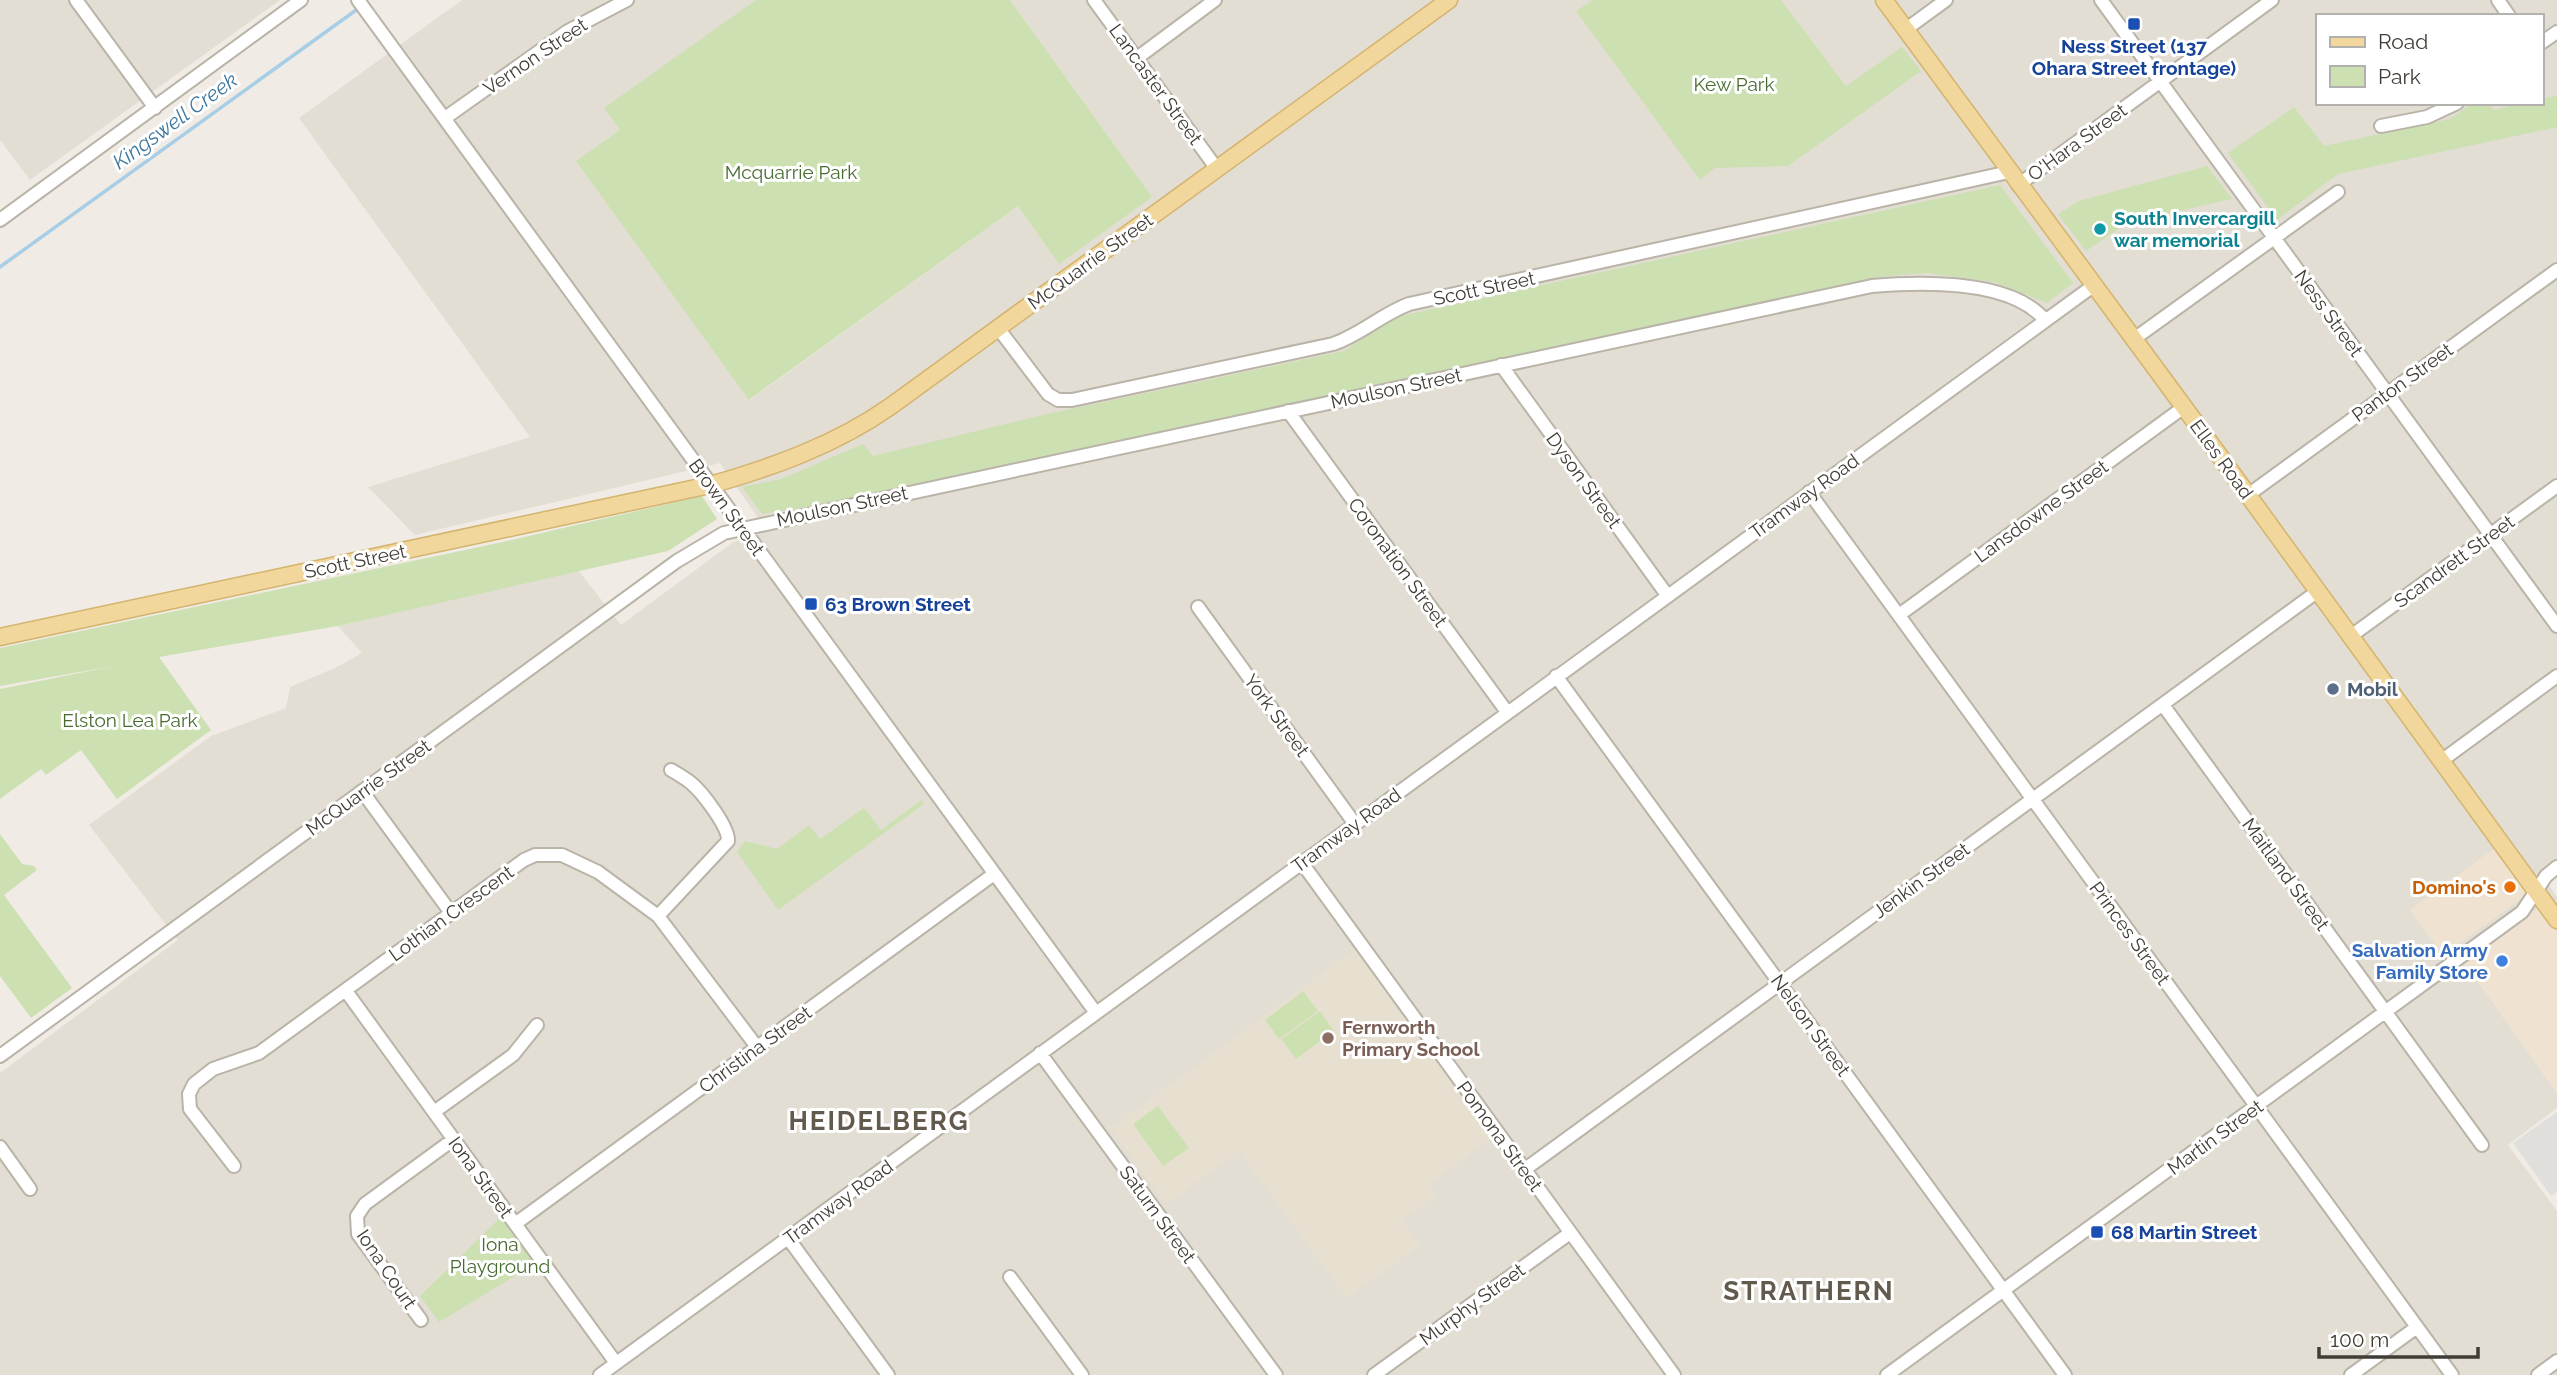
<svg xmlns="http://www.w3.org/2000/svg" width="2557" height="1375" viewBox="0 0 2557 1375" font-family="Raleway,sans-serif">
<rect width="100%" height="100%" fill="#f0ece5"/>
<path fill="#e3ded3" fill-rule="evenodd" d="M0 0H280L30 180 0 140Z
M462 0H757L605 108 620 130 750 400 1018 206 1152 197 1010 0H2557V877L2548 884 2557 897V931L2540 907 2464 962 2557 1093V1108L2508 1145 2557 1211V1375H0V1073L178 940 89 825 211 736 286 708 290 687 335 668 362 653 338 626 578 570 621 625 732 543 765 528 720 463 415 535 368 487 530 437 299 118ZM2317 16H2541V103H2317Z"/>
<path fill="#f0e2d1" d="M2499 845 2532 891 2443 955 2410 910Z
M2540 907 2557 931V1093L2464 962Z"/>
<path fill="#e7e0d0" d="M1357 948 1494 1136 1429 1184 1436 1195 1402 1220 1420 1245 1347 1298 1239 1151 1166 1204 1111 1128Z"/>
<path fill="#cce0b2" d="M756 0H1010L1152 197 1059 264 1018 206 749 400 576 161 620 130 604 108Z
M1593 0H1781L1846 86 1902 47 1921 71 1788 166 1715 168 1700 180 1576 11Z
M2557 96V127L2338 174 2277 220 2228 153 2294 107 2324 146 2450 119 2473 103H2488L2494 110 2522 103H2541V99Z
M2207 166 2232 199 2129 222 2086 251 2058 214 2079 201Z
M2000 185 2073 283 2047 303 1994 282 1926 273 1878 277 844 501 762 514 742 487 781 479 863 444 873 456 1047 414 1344 351 1396 317Z
M702 496 717 519 668 551 338 626 159 657 211 730 117 799 81 750 46 775 41 769 0 799V689L114 666 0 686V648L498 543Z
M921 800 924 804 778 910 737 852 745 841 777 849 809 825 820 839 864 808 881 830Z
M0 834 22 864 34 866 37 870 4 895 72 988 31 1018 0 976Z
M1303 991 1318 1011 1279 1039 1265 1020Z
M1320 1011 1334 1031 1296 1059 1281 1039Z
M1158 1106 1189 1148 1163 1166 1133 1124Z
M503 1215 538 1262 439 1322 420 1296Z"/>
<path fill="#e1dfdc" d="M2557 1112V1192L2551 1196 2513 1143Z"/>
<g fill="none" stroke-linecap="round" stroke-linejoin="round">
<path stroke="#a7cee6" stroke-width="3.5" d="M0 267 359 8"/>
<defs>
<path id="minor" d="M76 0 155 108
M358 0 1096 1013
M1094 0 1217 169
M2101 0 2557 626
M2498 0 2509 16
M1905 30 1946 0
M2541 43 2557 32
M1137 58 1215 0
M445 118 568 31 627 0
M2381 126 2427 117 2457 103
M2018 185 2272 0
M0 220 301 0
M998 328 1048 394 1058 400H1072L1333 344C1360 335 1382 314 1409 304L2009 172
M2134 339 2338 192
M1501 365 1667 595
M1288 411 1507 712
M1809 492 2452 1375
M2248 495 2557 270
M1198 607 1355 824
M1899 615 2184 407
M2351 636 2557 486
M1556 676 2065 1375
M2163 705 2482 1145
M2441 761 2557 676
M362 791 451 913
M1302 863 1674 1375
M658 916 728 841C729 827 702 792 691 783 685 778 678 774 671 770
M346 991 616 1363
M1040 1053 1276 1375
M0 1056 677 561 724 533 1872 286C1921 282 2010 279 2045 320
M434 1112 513 1055 537 1025
M0 1147 30 1189
M234 1166 190 1109 189 1094 194 1084 213 1069 259 1053 524 860 535 855H562L598 872 658 916 757 1047
M1524 1170 2318 591
M515 1224 994 874
M788 1238 888 1375
M1010 1277 1082 1375
M421 1320 358 1234 357 1216 365 1204 454 1139
M600 1375 2093 286
M1374 1375 1570 1233
M1887 1375 2522 912 2546 876 2557 867
M2351 1375 2417 1327
M2538 1375 2557 1361"/>
<path id="major" d="M1884 0 2184 407 2557 920
M0 637 710 485C774 467 837 444 891 406L1449 0"/>
</defs>
<use href="#minor" stroke="#bab3a8" stroke-width="16"/>
<use href="#major" stroke="#d4b36e" stroke-width="19"/>
<use href="#minor" stroke="#fff" stroke-width="12"/>
<use href="#major" stroke="#f1d79c" stroke-width="16"/>
</g>
<g fill="#1a4fb4" stroke="#fff" stroke-width="2.5">
<rect x="2127" y="17" width="14" height="14" rx="3.5"/>
<rect x="804" y="597" width="14" height="14" rx="3.5"/>
<rect x="2090" y="1225" width="14" height="14" rx="3.5"/>
</g>
<circle fill="#0f9aa8" stroke="#fff" stroke-width="2.5" cx="2100" cy="229" r="7"/>
<circle fill="#5c6f8a" stroke="#fff" stroke-width="2.5" cx="2333" cy="689" r="7"/>
<circle fill="#e8710a" stroke="#fff" stroke-width="2.5" cx="2510" cy="887" r="7"/>
<circle fill="#3f7fe0" stroke="#fff" stroke-width="2.5" cx="2502" cy="961" r="7"/>
<circle fill="#8d6e63" stroke="#fff" stroke-width="2.5" cx="1328" cy="1038" r="7"/>
<g text-anchor="middle" stroke-width="6" stroke-linejoin="round" paint-order="stroke">
<g font-size="19" font-weight="bold" fill="#164399" stroke="#fff" text-anchor="start">
<text x="2134" y="53" text-anchor="middle">Ness Street (137<tspan x="2134" dy="22">Ohara Street frontage)</tspan></text>
<text x="825" y="611">63 Brown Street</text>
<text x="2111" y="1239">68 Martin Street</text>
</g>
<g font-size="19" fill="#413c35" stroke="#fff">
<text transform="translate(535 56) rotate(-34)" y="7">Vernon Street</text>
<text transform="translate(1156 84) rotate(54)" y="7">Lancaster Street</text>
<text transform="translate(2077 142) rotate(-36)" y="7">O'Hara Street</text>
<text transform="translate(1090 261) rotate(-36)" y="7">McQuarrie Street</text>
<text transform="translate(1484 288) rotate(-12)" y="7">Scott Street</text>
<text transform="translate(2329 313) rotate(54)" y="7">Ness Street</text>
<text transform="translate(2402 382) rotate(-36)" y="7">Panton Street</text>
<text transform="translate(1396 388) rotate(-12)" y="7">Moulson Street</text>
<text transform="translate(2222 459) rotate(54)" y="7">Elles Road</text>
<text transform="translate(1584 480) rotate(54)" y="7">Dyson Street</text>
<text transform="translate(1804 496) rotate(-36)" y="7">Tramway Road</text>
<text transform="translate(842 506) rotate(-12)" y="7">Moulson Street</text>
<text transform="translate(727 507) rotate(54)" y="7">Brown Street</text>
<text transform="translate(2041 511) rotate(-36)" y="7">Lansdowne Street</text>
<text transform="translate(355 561) rotate(-12)" y="7">Scott Street</text>
<text transform="translate(2454 561) rotate(-36)" y="7">Scandrett Street</text>
<text transform="translate(1398 562) rotate(54)" y="7">Coronation Street</text>
<text transform="translate(1277 715) rotate(54)" y="7">York Street</text>
<text transform="translate(368 787) rotate(-36)" y="7">McQuarrie Street</text>
<text transform="translate(1346 830) rotate(-36)" y="7">Tramway Road</text>
<text transform="translate(2286 874) rotate(54)" y="7">Maitland Street</text>
<text transform="translate(1921 880) rotate(-36)" y="7">Jenkin Street</text>
<text transform="translate(451 913) rotate(-36)" y="7">Lothian Crescent</text>
<text transform="translate(2130 933) rotate(54)" y="7">Princes Street</text>
<text transform="translate(1811 1025) rotate(54)" y="7">Nelson Street</text>
<text transform="translate(755 1049) rotate(-36)" y="7">Christina Street</text>
<text transform="translate(1500 1136) rotate(54)" y="7">Pomona Street</text>
<text transform="translate(2215 1137) rotate(-36)" y="7">Martin Street</text>
<text transform="translate(481 1177) rotate(54)" y="7">Iona Street</text>
<text transform="translate(838 1202) rotate(-36)" y="7">Tramway Road</text>
<text transform="translate(1158 1214) rotate(54)" y="7">Saturn Street</text>
<text transform="translate(387 1269) rotate(56)" y="7">Iona Court</text>
<text transform="translate(1472 1304) rotate(-36)" y="7">Murphy Street</text>
</g>
<g font-size="19" fill="#486b30" stroke="#fff">
<text x="1734" y="91">Kew Park</text>
<text x="791" y="179">Mcquarrie Park</text>
<text x="130" y="727">Elston Lea Park</text>
<text x="500" y="1251">Iona<tspan x="500" dy="22">Playground</tspan></text>
</g>
<g font-size="19" font-weight="bold" fill="#0d838f" stroke="#fff" text-anchor="start">
<text x="2114" y="225">South Invercargill<tspan x="2114" dy="22">war memorial</tspan></text>
</g>
<g font-size="19" font-weight="bold" fill="#4e5e75" stroke="#fff" text-anchor="start">
<text x="2347" y="696">Mobil</text>
</g>
<g font-size="19" font-weight="bold" fill="#c56008" stroke="#fff" text-anchor="end">
<text x="2496" y="894">Domino's</text>
</g>
<g font-size="19" font-weight="bold" fill="#366cbe" stroke="#fff" text-anchor="end">
<text x="2488" y="957">Salvation Army<tspan x="2488" dy="22">Family Store</tspan></text>
</g>
<g font-size="19" font-weight="bold" fill="#785e54" stroke="#fff" text-anchor="start">
<text x="1342" y="1034">Fernworth<tspan x="1342" dy="22">Primary School</tspan></text>
</g>
<g font-size="21" font-style="italic" fill="#3c779f" stroke="#fff">
<text transform="translate(175 121) rotate(-36)" y="7">Kingswell Creek</text>
</g>
<g font-size="26" font-weight="bold" letter-spacing="2" fill="#635a4e" stroke="#fff">
<text x="879" y="1130">HEIDELBERG</text>
<text x="1809" y="1300">STRATHERN</text>
</g>
</g>
<rect x="2316" y="14" width="228" height="91" fill="#ffffff" stroke="#b3b1ae" stroke-width="2"/>
<rect x="2330" y="37" width="35" height="10" fill="#f1d79c" stroke="#b3b1ae" stroke-width="2"/>
<text x="2378" y="49" font-size="21" fill="#413c35">Road</text>
<rect x="2330" y="66" width="35" height="21" fill="#cce0b2" stroke="#b3b1ae" stroke-width="2"/>
<text x="2378" y="84" font-size="21" fill="#413c35">Park</text>
<path d="M2319 1347v10h159v-10" fill="none" stroke="#413c35" stroke-width="3.5"/>
<text x="2330" y="1347" font-size="21" fill="#413c35" stroke="#ffffff" stroke-width="5" paint-order="stroke">100 m</text>
</svg>
